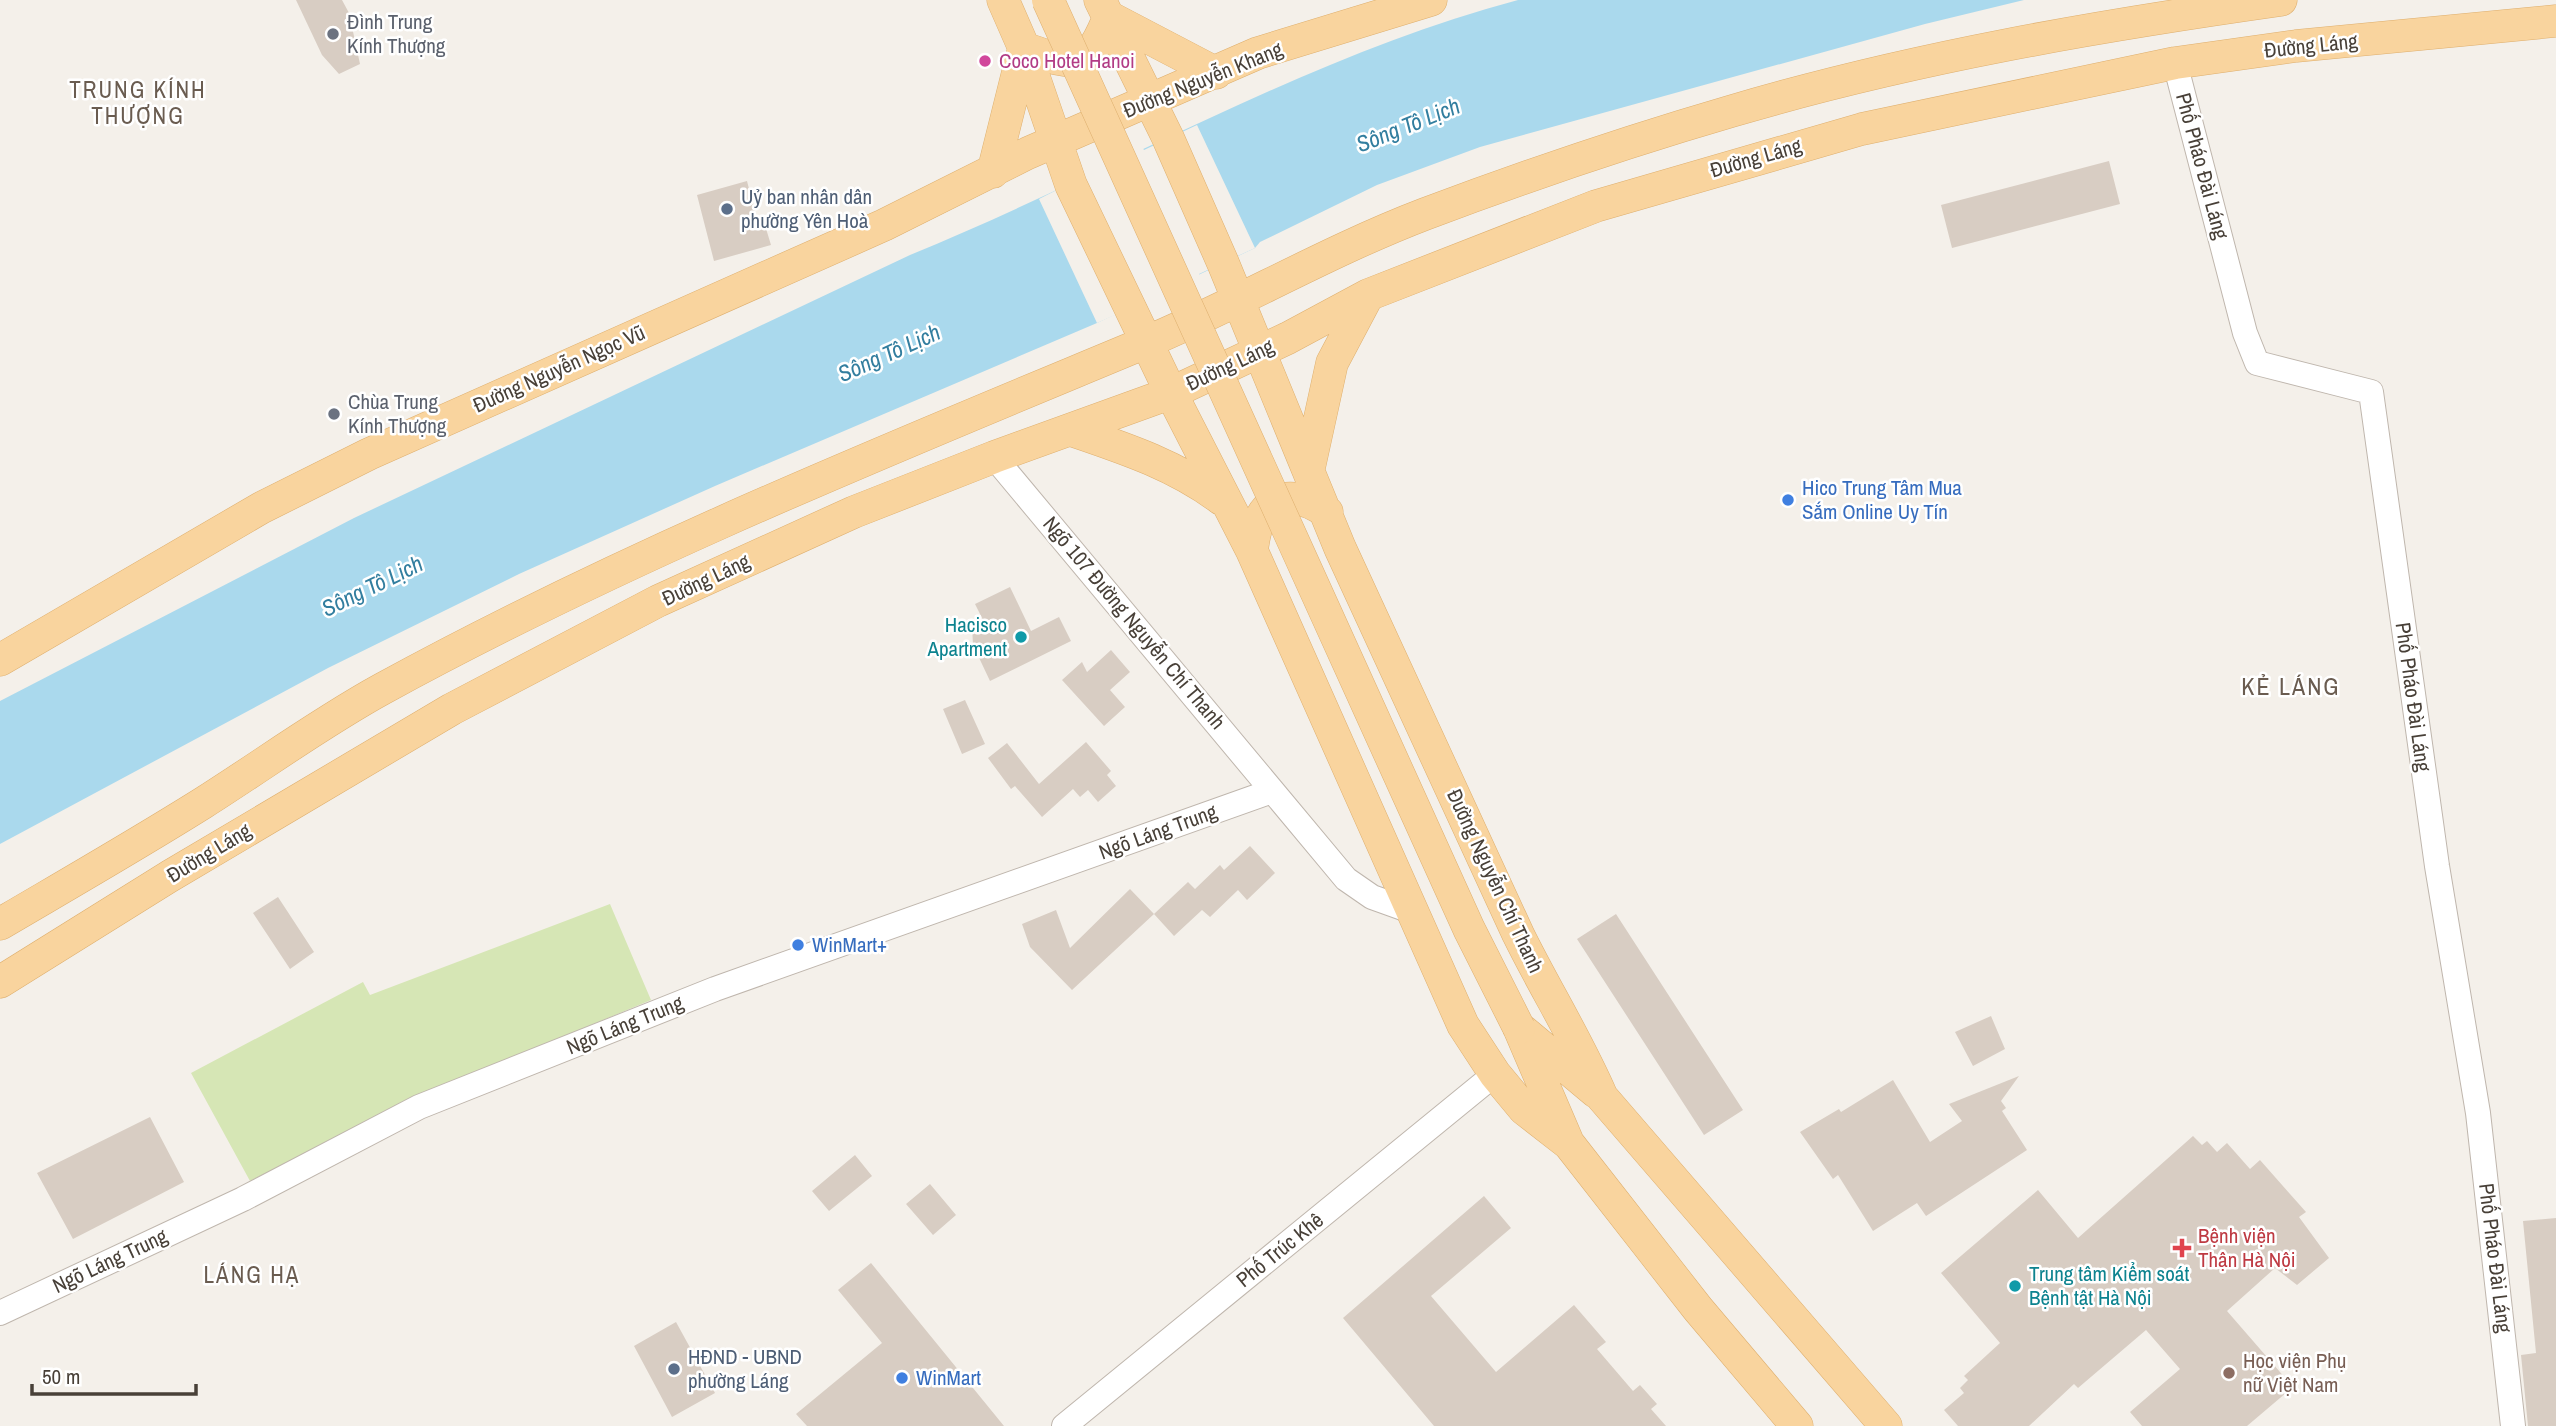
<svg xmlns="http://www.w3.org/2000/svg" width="2556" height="1426" viewBox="0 0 2556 1426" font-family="'Archivo Narrow',sans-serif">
<rect width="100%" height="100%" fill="#f4f0ea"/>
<path fill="#d6e6b5" d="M610 904 651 1000 426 1094 250 1181 191 1073 363 982 370 995Z"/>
<path fill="#aad9ed" d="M1518 0H2024L1925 24 1480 147 1377 185 1260 242 1255 248 1097 323 715 486 519 574 328 668 0 844V701L354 518 910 255C1113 172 1305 57 1518 0Z"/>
<path fill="#f4f0ea" d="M1197 125 1255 248 1199 274 1200 277 1097 323 1039 199 1142 147 1144 150Z"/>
<path fill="#d8cdc3" d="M296 0H342L349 13 360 64 339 74 322 55Z
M2109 161 2120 204 1952 248 1941 205Z
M747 181 758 224 764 222 771 245 714 261 697 195Z
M1010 587 1031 631 1059 617 1071 641 990 681 973 645 972 625 983 620 975 604Z
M1111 650 1130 672 1110 690 1125 707 1104 726 1062 680 1082 662 1087 672Z
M965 700 985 744 962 754 943 709Z
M1086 742 1111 771 1107 775 1116 786 1098 802 1088 790 1080 797 1073 789 1042 817 1015 786 1011 789 988 758 1007 743 1039 784Z
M1250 846 1275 873 1247 900 1238 890 1210 917 1202 910 1174 936 1154 914 1188 882 1195 889 1220 865 1224 870Z
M1130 889 1154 914 1072 990 1030 947 1022 924 1056 910 1070 948Z
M278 897 314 952 290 969 253 913Z
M1616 914 1743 1110 1704 1135 1577 939Z
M1991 1016 2005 1049 1973 1066 1955 1032Z
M2019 1076 2001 1101 2006 1108 2002 1111 2027 1150 1926 1216 1917 1203 1873 1231 1838 1175 1833 1179 1800 1132 1839 1109 1841 1112 1893 1080 1930 1142 1962 1121 1949 1104Z
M150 1117 184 1182 73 1239 37 1173Z
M2193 1136 2202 1145 2207 1141 2217 1152 2227 1143 2250 1169 2260 1160 2306 1212 2299 1217 2329 1258 2297 1285 2275 1268 2227 1311 2293 1387 2247 1426H2142L2130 1412 2180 1369 2146 1330 2078 1388 2074 1384 2029 1426H1958L1944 1410 1964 1393 1960 1388 1968 1380 1964 1376 2000 1343 1941 1273 2038 1190 2078 1238Z
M855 1155 872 1176 829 1211 812 1191Z
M930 1184 956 1215 933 1235 906 1204Z
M1484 1196 1511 1228 1431 1296 1496 1372 1574 1305 1606 1342 1597 1349 1633 1391 1640 1385 1657 1404 1651 1409 1666 1426H1434L1343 1318Z
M2556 1218V1426H2528L2521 1355 2536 1353 2523 1221Z
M871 1263 1004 1426H807L796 1414 882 1343 838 1290Z
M676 1322 715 1393 672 1417 634 1346Z"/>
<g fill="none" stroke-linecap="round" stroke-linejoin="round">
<defs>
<path id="minor" d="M2175 63 2245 333 2257 363 2371 392 2437 866 2478 1113 2513 1426
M994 457 1346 879 1372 897 1411 911
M0 1313 243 1199 419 1107 715 989 1272 791
M1064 1426 1495 1074"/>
<path id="major" d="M1003 0 1024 48 1071 185 1171 393 1252 551 1463 1025 1495 1074 1524 1109 1569 1144 1698 1309 1797 1426
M1100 0 1168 138 1223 263 1340 548 1518 934C1545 989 1578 1041 1602 1097L1886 1426
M1109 17 1216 73
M1024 48C1075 66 1087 72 1109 17
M993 172 1024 48
M1071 430C1124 448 1176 465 1221 499
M1309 468 1332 363 1368 295
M1252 551C1257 502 1283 483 1327 512
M0 660 261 508 369 454 884 225 1028 153 1258 53 1431 0
M0 924C68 884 136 845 203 803 263 765 320 723 382 689 627 555 885 451 1142 344 1238 304 1328 251 1425 214 1526 176 1629 141 1732 111 1911 58 2097 26 2281 0
M0 982 170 876 452 709 658 601 854 512 994 457 1171 393 1288 338 1368 295 1596 206 1862 129 2175 63 2296 46 2556 21
M1519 1028 1567 1140
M1523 1031 1596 1092"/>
</defs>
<use href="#minor" stroke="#bfb6ad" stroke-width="26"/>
<use href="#major" stroke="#deaf6e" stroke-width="33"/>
<use href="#minor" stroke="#fff" stroke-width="24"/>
<use href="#major" stroke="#f9d49e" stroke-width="32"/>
<defs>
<path id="major-bridge" d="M1048 0 1469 929 1519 1028"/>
</defs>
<use href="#major-bridge" stroke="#deaf6e" stroke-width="33" stroke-linecap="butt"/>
<use href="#major-bridge" stroke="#f9d49e" stroke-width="32"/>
</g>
<g fill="#6b7280" stroke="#fff" stroke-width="2.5">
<circle cx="333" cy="34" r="7"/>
<circle cx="334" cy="414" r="7"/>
</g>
<circle fill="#d1479c" stroke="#fff" stroke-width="2.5" cx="985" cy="61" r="7"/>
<g fill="#5c6f8a" stroke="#fff" stroke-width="2.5">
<circle cx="727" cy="209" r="7"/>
<circle cx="674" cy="1369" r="7"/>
</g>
<g fill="#3f7fe0" stroke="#fff" stroke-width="2.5">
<circle cx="1788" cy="500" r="7"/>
<circle cx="798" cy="945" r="7"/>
<circle cx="902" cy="1378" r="7"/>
</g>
<g fill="#0f9aa8" stroke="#fff" stroke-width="2.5">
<circle cx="1021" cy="637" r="7"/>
<circle cx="2015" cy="1286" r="7"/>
</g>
<path fill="#e0444e" stroke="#fff" stroke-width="2.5" d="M2178.5 1237.5h7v7h7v7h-7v7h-7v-7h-7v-7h7z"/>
<circle fill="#8d6e63" stroke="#fff" stroke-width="2.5" cx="2229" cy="1373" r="7"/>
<g text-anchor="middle" stroke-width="5" stroke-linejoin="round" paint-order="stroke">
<g font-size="21" fill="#5b616d" stroke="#fff" text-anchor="start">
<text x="347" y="29">Đình Trung<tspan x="347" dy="24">Kính Thượng</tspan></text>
<text x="348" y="409">Chùa Trung<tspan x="348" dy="24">Kính Thượng</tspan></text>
</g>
<g font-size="21" fill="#484038" stroke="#fff">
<text transform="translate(2311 46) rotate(-6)" y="7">Đường Láng</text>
<text transform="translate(1203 80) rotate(-22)" y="7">Đường Nguyễn Khang</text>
<text transform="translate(1756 158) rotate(-16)" y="7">Đường Láng</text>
<text transform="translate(2202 166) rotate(75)" y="7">Phố Pháo Đài Láng</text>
<text transform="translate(1230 365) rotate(-25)" y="7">Đường Láng</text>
<text transform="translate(559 369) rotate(-24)" y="7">Đường Nguyễn Ngọc Vũ</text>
<text transform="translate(706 580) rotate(-25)" y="7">Đường Láng</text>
<text transform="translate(1134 623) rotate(50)" y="7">Ngõ 107 Đường Nguyễn Chí Thanh</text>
<text transform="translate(2413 697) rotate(82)" y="7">Phố Pháo Đài Láng</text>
<text transform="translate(1158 832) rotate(-20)" y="7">Ngõ Láng Trung</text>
<text transform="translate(209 853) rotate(-31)" y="7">Đường Láng</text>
<text transform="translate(1495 881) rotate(65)" y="7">Đường Nguyễn Chí Thanh</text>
<text transform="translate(625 1025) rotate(-22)" y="7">Ngõ Láng Trung</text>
<text transform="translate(1280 1250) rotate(-39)" y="7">Phố Trúc Khê</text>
<text transform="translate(2495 1258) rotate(83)" y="7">Phố Pháo Đài Láng</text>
<text transform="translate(110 1261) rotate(-25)" y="7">Ngõ Láng Trung</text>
</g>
<g font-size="21" fill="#b23c85" stroke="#fff" text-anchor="start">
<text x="999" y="68">Coco Hotel Hanoi</text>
</g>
<g font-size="21" fill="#4e5e75" stroke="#fff" text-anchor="start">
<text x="741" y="204">Uỷ ban nhân dân<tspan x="741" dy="24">phường Yên Hoà</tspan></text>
<text x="688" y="1364">HĐND - UBND<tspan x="688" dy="24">phường Láng</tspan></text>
</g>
<g font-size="21" fill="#366cbe" stroke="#fff" text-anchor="start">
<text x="1802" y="495">Hico Trung Tâm Mua<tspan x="1802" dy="24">Sắm Online Uy Tín</tspan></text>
<text x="812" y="952">WinMart+</text>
<text x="916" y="1385">WinMart</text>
</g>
<g font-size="21" fill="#0d838f" stroke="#fff" text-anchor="end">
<text x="1007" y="632">Hacisco<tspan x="1007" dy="24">Apartment</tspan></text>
<text x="2029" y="1281" text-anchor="start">Trung tâm Kiểm soát<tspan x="2029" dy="24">Bệnh tật Hà Nội</tspan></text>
</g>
<g font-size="21" fill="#be3a42" stroke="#fff" text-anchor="start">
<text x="2198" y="1243">Bệnh viện<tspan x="2198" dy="24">Thận Hà Nội</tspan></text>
</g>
<g font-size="21" fill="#785e54" stroke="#fff" text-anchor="start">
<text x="2243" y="1368">Học viện Phụ<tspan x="2243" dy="24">nữ Việt Nam</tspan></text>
</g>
<g font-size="23" letter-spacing="2" fill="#6a5c50" stroke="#fff">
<text x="138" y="98">TRUNG KÍNH<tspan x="138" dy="26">THƯỢNG</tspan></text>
<text x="252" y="1283">LÁNG HẠ</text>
</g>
<g font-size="23" font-style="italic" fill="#327e9f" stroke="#fff">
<text transform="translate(1408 125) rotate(-22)" y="8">Sông Tô Lịch</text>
<text transform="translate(889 353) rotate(-24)" y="8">Sông Tô Lịch</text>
<text transform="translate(372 586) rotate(-26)" y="8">Sông Tô Lịch</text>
</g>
<g font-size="24" letter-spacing="2" fill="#6a5c50" stroke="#fff">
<text x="2291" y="695">KẺ LÁNG</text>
</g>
</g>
<path d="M32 1384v10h164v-10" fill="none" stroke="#484038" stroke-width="3.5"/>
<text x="42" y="1384" font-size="21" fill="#484038" stroke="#ffffff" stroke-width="5" paint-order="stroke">50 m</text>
</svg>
